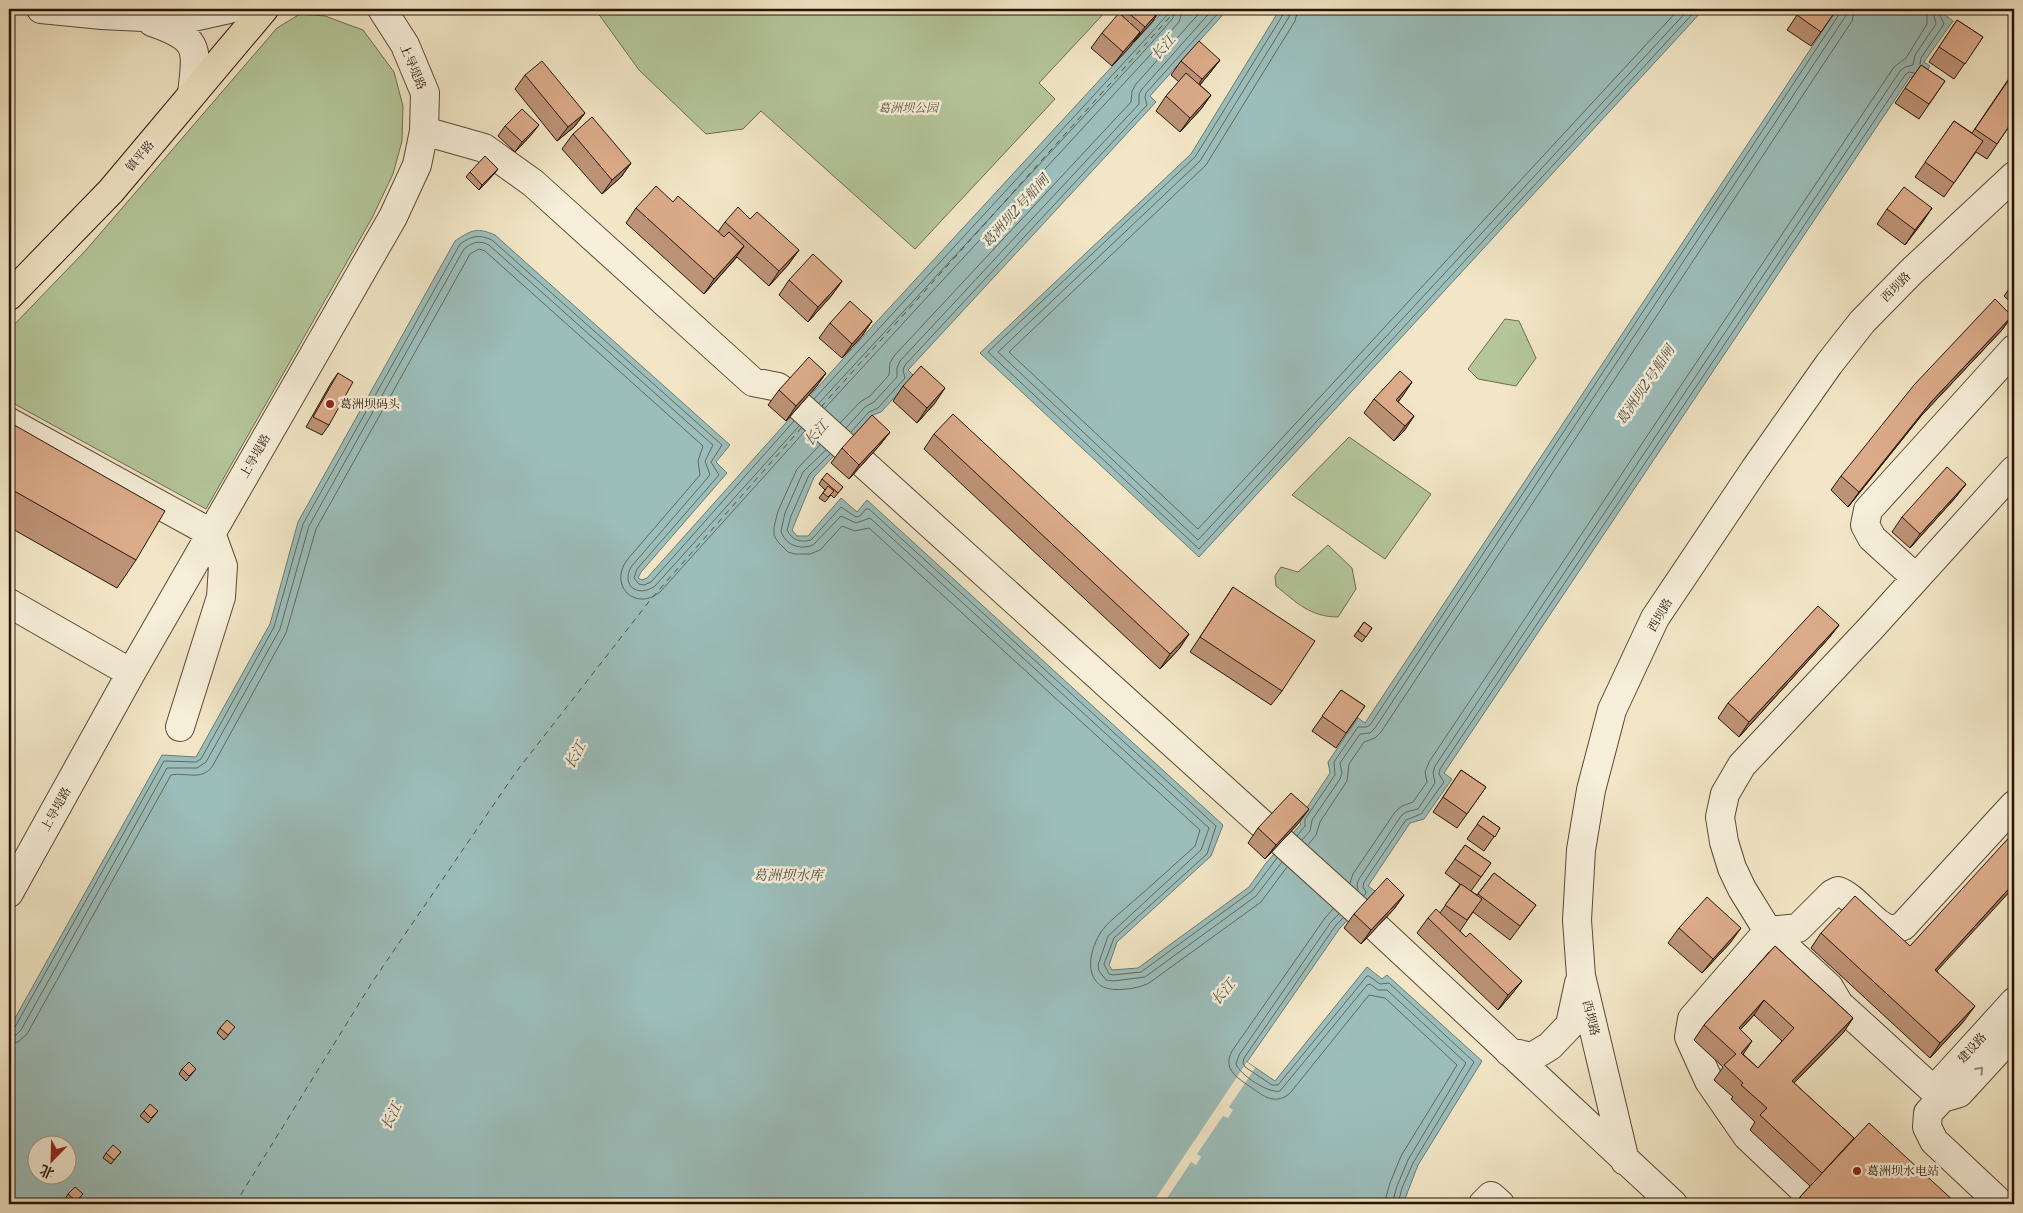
<svg xmlns="http://www.w3.org/2000/svg" width="2023" height="1213" viewBox="0 0 2023 1213" font-family="'Libre Caslon Text','Noto Serif SC',serif">
<rect width="100%" height="100%" fill="#f2e6c6"/>
<filter id="stains"><feTurbulence type="fractalNoise" baseFrequency=".004" numOctaves="4"/><feColorMatrix values="0 0 0 0 .2 0 0 0 0 .09 0 0 0 0 .02 0 0 0 .5 -.17"/></filter>
<radialGradient id="worn" r=".72"><stop offset=".6" stop-color="#630" stop-opacity="0"/><stop offset="1" stop-color="#630" stop-opacity=".3"/></radialGradient>
<path fill="#b4c69a" stroke="#6e6c50" d="M595 9H1108L1039 83 1055 99 915 249 761 111 743 129 706 134 639 70Z
M300 14 325 16 363 30 394 72 403 106 402 141 393 174 372 218 206 509 9 401V330L86 250 277 28Z
M1505 319 1519 321 1536 358 1516 386 1478 379 1468 369Z
M1349 437 1431 494 1385 559 1292 495Z
M1328 545 1352 568 1356 589 1338 617C1310 617 1296 602 1276 586L1275 576 1281 567 1298 572Z"/>
<path fill="#9cbebb" stroke="#6d7a72" fill-rule="evenodd" d="M1165 9H1228L1150 96 1156 102 908 370 914 376 881 412 873 415 814 477 792 530 797 536H808L841 498 857 512 867 500 1223 825 1211 856 1117 942 1109 965 1112 970 1138 968 1249 887 1266 863 1301 824 1298 821 1330 773 1328 762 1358 718 1365 723 1837 9H1949L1945 15 1953 21 1924 62 1930 66 1919 82 1910 77 1444 773 1452 779 1424 819 1410 823 1368 886 1375 891 1340 928 1247 1062 1275 1081 1367 967 1382 979 1387 975 1482 1061 1418 1165 1403 1204H9V1029L162 755 196 757 270 624 298 522 455 241C471 230 477 227 495 235L730 445 716 462 727 473 641 572 638 578 642 580 647 578 868 331ZM38 1146H68V1176H38Z
M1280 9H1704L1199 557 980 353 1191 154Z"/>
<path fill="#f2e6c6" d="M1247 1062 1255 1068 1229 1107 1233 1110 1228 1118 1223 1116 1197 1154 1201 1157 1196 1165 1191 1162 1163 1204H1152Z"/>
<g fill="none" stroke-linecap="round" stroke-linejoin="round">
<path stroke="#626860" stroke-width="1" d="M1284 9V13L1195 157 988 352 1199 549 1697 9
M1291 9 1289 17 1200 161 998 352 1198 540 1689 9
M1298 9 1295 21 1206 165 1009 352 1198 529 1679 9
M1920 64 1921 58 1944 24 1940 15 1943 9
M814 399 1141 44 1168 14 1169 9
M819 403 1146 49 1173 18 1175 9
M825 408 1151 54 1179 22 1183 9
M840 423 860 402 870 396 889 375 890 363 894 356 1131 102 1132 91 1136 84 1203 9
M846 428 865 407 874 402 897 377V368L900 361 1139 104V94L1142 89 1213 9
M851 432 869 412 878 408 905 378 903 370 905 365 1147 105 1145 97 1146 93 1222 9
M820 445 797 469 778 511 774 527V535L778 542 788 552 795 554H810L820 550 842 526 855 531 869 528 1200 830 1195 846C1173 866 1151 886 1129 905 1120 913 1108 922 1101 932 1091 947 1083 976 1103 987 1114 992 1138 989 1149 983L1261 902 1287 867
M826 450 803 472 785 513 781 531C786 546 800 550 813 545L841 516 856 523 870 518 1209 828 1201 850 1108 936 1098 965 1099 971 1106 980 1113 981 1145 977 1256 896 1282 862
M830 454 809 475 791 516 787 530C792 540 800 543 811 540L841 507 856 517 860 516 866 509H869L1216 826 1207 854 1114 938 1104 964 1109 974 1113 975 1141 972 1252 891 1277 858
M1297 836 1305 826V819L1335 775 1334 762 1358 727H1366L1370 725 1840 13 1841 9
M1302 840 1310 831 1312 820 1340 779 1342 773 1340 763 1360 734 1370 733 1375 728 1845 17 1847 9
M1308 845 1316 835 1320 822 1347 781 1349 764 1364 742 1375 738 1381 732 1852 21 1855 9
M1350 883 1353 874 1395 812 1402 806 1413 802 1427 782 1425 772 1429 762 1894 67 1906 58 1927 24V9
M1358 890 1357 884 1359 879 1401 816 1406 812 1418 809 1435 783 1433 773 1435 766 1900 71 1905 67 1913 65 1915 55 1936 24 1934 16 1935 9
M1364 896 1366 892 1363 887 1364 882 1406 820 1421 814 1444 782 1439 774 1440 769 1905 75 1909 72 1914 73
M1333 909 1325 918 1232 1051C1222 1070 1238 1078 1252 1088 1258 1092 1265 1098 1273 1099 1280 1100 1286 1097 1291 1092L1369 995 1385 998 1457 1065 1401 1156 1390 1183 1384 1204
M1339 914 1331 922 1239 1055 1236 1064C1240 1075 1269 1094 1280 1091L1367 985 1370 984 1378 990H1387L1466 1063 1408 1160 1397 1186 1392 1204
M1343 918 1336 925 1244 1058 1243 1063 1245 1067 1272 1085H1278L1367 976H1369L1380 984 1389 983 1474 1062 1413 1163 1402 1188 1398 1204
M9 1030 15 1027 164 761 196 762 201 759 274 627 303 524 460 244C471 236 479 234 492 240L722 445 711 462 719 475 637 569 634 578 639 584 644 585 651 582 794 421
M9 1036 16 1035 21 1030 167 768H197L206 762 280 629 309 526 464 249C473 242 479 240 489 245L713 445 705 461 710 475 631 567C621 586 638 598 655 586L799 426
M9 1044 18 1042 27 1034 171 775C186 772 201 781 212 767L286 633 316 529 470 254 479 249 485 251 703 446 698 461 700 475 627 560C608 586 636 612 660 592L805 431"/>
<path stroke="#504f45" stroke-width="1" stroke-dasharray="6 5" stroke-linecap="butt" d="M821 407 1177 9
M235 1204 373 981 516 772 651 599 803 426"/>
<defs>
<path id="minor" d="M41 9 102 15 184 19 229 9
M152 22C201 39 197 48 192 94
M424 131 484 148 533 183 753 382 778 387 782 390 1377 928 1673 1204
M9 422 211 533 223 566 221 597 180 727
M1916 578 1872 538 1865 525 1868 510 2014 349
M9 603 131 673
M9 893 131 673 393 217 417 165 424 131 425 93 405 45 382 9
M1509 1052 1532 1057 1550 1046 1570 1025 1579 983
M1942 1098 1839 1004 1829 987 1768 931 1742 889 1732 868 1724 842 1720 817 1725 794 1742 765 1870 629 2014 470
M1942 1098 1944 1079 2014 1002
M1625 1161 1581 976 1577 920 1581 850 1591 790 1612 710 1655 618 1755 469 1829 364 1862 322 1911 272 2014 176
M1803 1189 1747 1136 1709 1081 1689 1037 1692 1019 1768 931 1798 928 1832 894 1838 891C1856 897 1876 929 1892 929 1895 930 1900 927 1903 926L2014 805
M1483 1204 1491 1196 1500 1204
M2001 1204 1934 1141 1927 1127 1928 1113 1942 1098 1959 1093 2014 1033"/>
<path id="major" d="M9 296 111 191 264 9"/>
</defs>
<use href="#minor" stroke="#5a4835" stroke-width="30"/>
<use href="#major" stroke="#271305" stroke-width="30"/>
<use href="#minor" stroke="#f7efda" stroke-width="28"/>
<use href="#major" stroke="#f2e6c6" stroke-width="28"/>
</g>
<path fill="#bd9377" stroke="#271305" fill-rule="evenodd" d="M1123 9H1161L1152 22 1134 42V41L1112 66 1091 48 1102 33 1120 14Z
M1801 9H1837L1811 46 1787 30Z
M1957 20 1983 37 1954 79 1929 62Z
M1220 60 1209 74 1200 85 1211 95 1201 109 1180 132 1156 111 1166 96 1179 82 1171 75 1181 61Z
M1921 65 1945 81 1919 119 1895 103Z
M2014 71V119L1987 159 1976 152 1944 197 1915 177 1954 121 1972 133Z
M525 75 585 113 574 127 557 141 515 89Z
M505 126 532 134 515 152 498 136Z
M573 134 631 163 621 177 602 194 562 149Z
M498 169 494 174 479 190 466 177 470 172Z
M673 202 718 232 725 222 750 219 799 250 788 265 769 286 737 257 704 294 626 223 636 208Z
M1932 208 1905 245 1877 224 1887 209Z
M789 280 842 281 832 295 808 322 779 295Z
M2014 282V305L2004 296Z
M2012 316 2002 330 1921 416 1848 507 1831 490 1841 476Z
M872 321 862 336 842 358 819 338 830 323Z
M338 373 329 425 322 435 306 427 331 383Z
M826 373 816 387 786 421 768 405 779 390Z
M1412 382 1398 402 1414 416 1404 431 1394 441 1364 413 1374 399Z
M903 386 935 403 917 423 893 401Z
M9 422 136 560 117 588 9 527Z
M890 432 879 446 849 479 831 463 842 448Z
M934 434 1189 634 1179 649 1160 669 924 449Z
M822 479 843 487 834 498 831 495 825 502 819 498 825 490 819 484Z
M1966 484 1955 498 1910 548 1892 532 1902 517Z
M1233 587 1282 691 1271 705 1190 652Z
M1364 622 1372 628 1362 642 1354 636Z
M1839 625 1828 639 1739 737 1718 718 1728 703Z
M1341 690 1365 706 1336 748 1312 731Z
M1461 770 1486 787 1457 828 1433 812Z
M1483 816 1500 828 1484 851 1467 839Z
M1298 824 1265 859 1248 843 1258 828Z
M1465 845 1491 863 1471 891 1477 895 1494 873 1536 905 1510 940 1473 912 1460 931 1466 937 1522 981 1511 995 1498 1010 1417 933 1428 918 1440 913 1460 884 1445 873Z
M1404 895 1394 909 1361 944 1344 928 1354 914Z
M1679 928 1731 942 1702 973 1668 943Z
M1821 933 1937 971 1964 1021 1930 1058 1811 948Z
M1775 946 1853 1018 1843 1033 1794 1083 1854 1138 1957 1204H1795L1800 1197 1810 1186 1750 1130 1755 1122 1731 1099 1733 1097 1714 1080 1723 1067 1694 1040 1704 1025ZM1754 1015 1782 1041 1758 1068 1743 1054 1740 1030Z
M220 1028 231 1032 224 1040 217 1033Z
M182 1069H196L186 1081 179 1074Z
M144 1111H158L148 1123 140 1116Z
M121 1152 111 1164 103 1158 106 1153Z
M68 1194H83L74 1204H70L65 1199Z"/>
<path fill="#9a7861" stroke="#271305" d="M1161 9 1152 22 1134 42 1145 27Z
M1140 32 1130 47 1112 66 1123 52Z
M1220 60 1209 74 1192 94 1202 79Z
M1211 95 1201 109 1180 132 1190 118Z
M585 113 574 127 557 141 568 127Z
M539 125 532 134 515 152 522 142Z
M631 163 621 177 602 194 612 180Z
M498 169 494 174 479 190 482 185Z
M1932 208 1922 223 1905 245 1915 230Z
M744 246 734 260 704 294 714 279Z
M799 250 788 265 769 286 779 271Z
M842 281 832 295 808 322 818 307Z
M2012 316 2002 330 1921 416 1848 507 1859 492 1931 402Z
M872 321 862 336 842 358 852 344Z
M826 373 816 387 786 421 796 406Z
M1412 382 1402 397 1389 412 1396 400Z
M945 388 935 403 917 423 927 408Z
M1414 416 1404 431 1394 441 1405 426Z
M890 432 879 446 849 479 859 465Z
M1966 484 1955 498 1910 548 1920 534Z
M1839 625 1828 639 1739 737 1749 722Z
M1189 634 1179 649 1160 669 1170 654Z
M1309 809 1298 824 1265 859 1276 845Z
M2014 883V887L1925 984 1935 970Z
M1404 895 1394 909 1361 944 1371 930Z
M1741 928 1731 942 1702 973 1713 959Z
M1522 981 1511 995 1498 1010 1508 995Z
M1764 1000 1754 1015 1728 1043 1739 1028Z
M1975 1006 1964 1021 1930 1058 1940 1043Z
M1853 1018 1843 1033 1782 1095 1792 1081Z
M1752 1041 1742 1056 1741 1053Z"/>
<path fill="#dcab8a" stroke="#271305" fill-rule="evenodd" d="M1124 9H1161L1145 27Z
M1802 9H1837L1821 32 1797 15Z
M1119 13 1140 32 1123 52 1102 33Z
M1957 20 1983 37 1965 64 1939 47Z
M1199 41 1220 60 1202 79 1181 61Z
M542 61 585 113 568 127 525 75Z
M1921 65 1945 81 1929 104 1905 88Z
M2014 72V119L1997 144 1975 129Z
M1186 73 1211 95 1190 118 1166 96Z
M522 109 539 125 522 142 505 126Z
M592 117 631 163 612 180 573 134Z
M1954 121 1983 141 1954 183 1925 162Z
M485 156 498 169 482 185 470 172Z
M656 186 673 202 678 196 724 237 729 232 744 246 714 279 636 208Z
M1904 187 1932 208 1915 230 1887 209Z
M738 207 750 219 757 212 799 250 779 271 725 222Z
M813 254 842 281 818 307 789 280Z
M1995 299 2012 316 1931 402 1859 492 1841 476 1914 385Z
M850 301 872 321 852 344 830 323Z
M809 357 826 373 796 406 779 390Z
M921 366 945 388 927 408 903 386Z
M1400 371 1412 382 1396 400 1414 416 1405 426 1374 399Z
M338 373 353 382 329 425 313 417Z
M953 414 1189 634 1170 654 934 434Z
M872 415 890 432 859 465 842 448Z
M9 422 165 511 136 560 9 488Z
M1947 467 1966 484 1920 534 1902 517Z
M827 473 843 487 838 493 822 479Z
M828 486 834 491 828 497 823 493Z
M1233 587 1315 641 1282 691 1200 637Z
M1818 606 1839 625 1749 722 1728 703Z
M1364 622 1372 628 1366 637 1358 631Z
M1341 690 1365 706 1346 733 1322 716Z
M1461 770 1486 787 1467 814 1443 797Z
M1291 793 1309 809 1276 845 1258 828Z
M1483 816 1500 828 1495 837 1477 824Z
M2014 832V883L1935 970 1975 1006 1940 1043 1821 933 1855 896 1910 946Z
M1465 845 1491 863 1481 877 1455 859Z
M1494 873 1536 905 1520 926 1478 894Z
M1387 878 1404 895 1371 930 1354 914Z
M1461 884 1482 899 1467 920 1445 905Z
M1707 897 1741 928 1713 959 1679 928Z
M1436 909 1466 937 1470 933 1522 981 1508 995 1428 918Z
M1775 946 1853 1018 1792 1081 1854 1138 1822 1173 1760 1115 1767 1108 1741 1085 1743 1083 1724 1065 1736 1054 1704 1025ZM1764 1000 1794 1028 1758 1068 1741 1053 1752 1041 1739 1028Z
M227 1020 235 1027 228 1035 220 1028Z
M189 1062 196 1069 189 1076 182 1069Z
M150 1104 158 1111 151 1118 144 1111Z
M1869 1123 1957 1204H1808L1800 1197Z
M113 1145 121 1152 114 1160 106 1153Z
M75 1187 83 1194 76 1201 68 1194Z"/>
<defs><path id="oneway-chevron" d="M-2-3.5L2.5 0L-2 3.5" fill="none" stroke-width="1.6" stroke-linecap="round" stroke-linejoin="round" transform="scale(1.25)"/></defs>
<use stroke="#998c7a" href="#oneway-chevron" transform="translate(1980 1070) rotate(-48)"/>
<g fill="#8f2418" stroke="#f7efda" stroke-width="2">
<circle cx="330" cy="404" r="5"/>
<circle cx="1857" cy="1171" r="5"/>
</g>
<g text-anchor="middle" stroke-width="5" stroke-linejoin="round" paint-order="stroke">
<g font-size="12" fill="#271305" stroke="#f7efda">
<text transform="translate(413 67) rotate(67)" y="4">上导堤路</text>
<text transform="translate(140 156) rotate(-50)" y="4">镇平路</text>
<text transform="translate(1896 287) rotate(-46)" y="4">西坝路</text>
<text transform="translate(255 456) rotate(-60)" y="4">上导堤路</text>
<text transform="translate(1660 615) rotate(-60)" y="4">西坝路</text>
<text transform="translate(56 809) rotate(-61)" y="4">上导堤路</text>
<text transform="translate(1591 1018) rotate(76)" y="4">西坝路</text>
<text transform="translate(1972 1048) rotate(-48)" y="4">建设路</text>
</g>
<g font-size="12" font-style="italic" fill="#585239" stroke="#f7efda">
<text x="908" y="112">葛洲坝公园</text>
</g>
<g font-size="12" fill="#271305" stroke="#f7efda" text-anchor="start">
<text x="340" y="408">葛洲坝码头</text>
<text x="1867" y="1175">葛洲坝水电站</text>
</g>
<g font-size="14" font-style="italic" fill="#504f45" stroke="#f7efda">
<text transform="translate(1163 47) rotate(-48)" y="5">长江</text>
<text transform="translate(1015 211) rotate(-48)" y="5">葛洲坝2号船闸</text>
<text transform="translate(1645 385) rotate(-56)" y="5">葛洲坝2号船闸</text>
<text transform="translate(816 433) rotate(-48)" y="5">长江</text>
<text transform="translate(575 755) rotate(-61)" y="5">长江</text>
<text x="788" y="880">葛洲坝水库</text>
<text transform="translate(1223 992) rotate(-49)" y="5">长江</text>
<text transform="translate(391 1116) rotate(-64)" y="5">长江</text>
</g>
</g>
<rect width="2023" height="1213" fill="none" stroke="#f2e6c6" stroke-width="30"/>
<rect x="10" y="10" width="2003" height="1193" fill="none" stroke="#271305" stroke-width="2.5"/>
<rect x="15" y="15" width="1993" height="1183" fill="none" stroke="#271305"/>
<g transform="translate(52 1160) rotate(203)"><circle r="24" fill="#f7efda" stroke="#a49785"/>
<path d="M0-4L9 19L0 12L-9 19Z" fill="#8f2418"/>
<text y="-8" font-size="14" font-weight="bold" text-anchor="middle" fill="#271305">北</text>
</g>
<rect width="100%" height="100%" filter="url(#stains)"/>
<rect width="100%" height="100%" fill="url(#worn)"/>
</svg>
